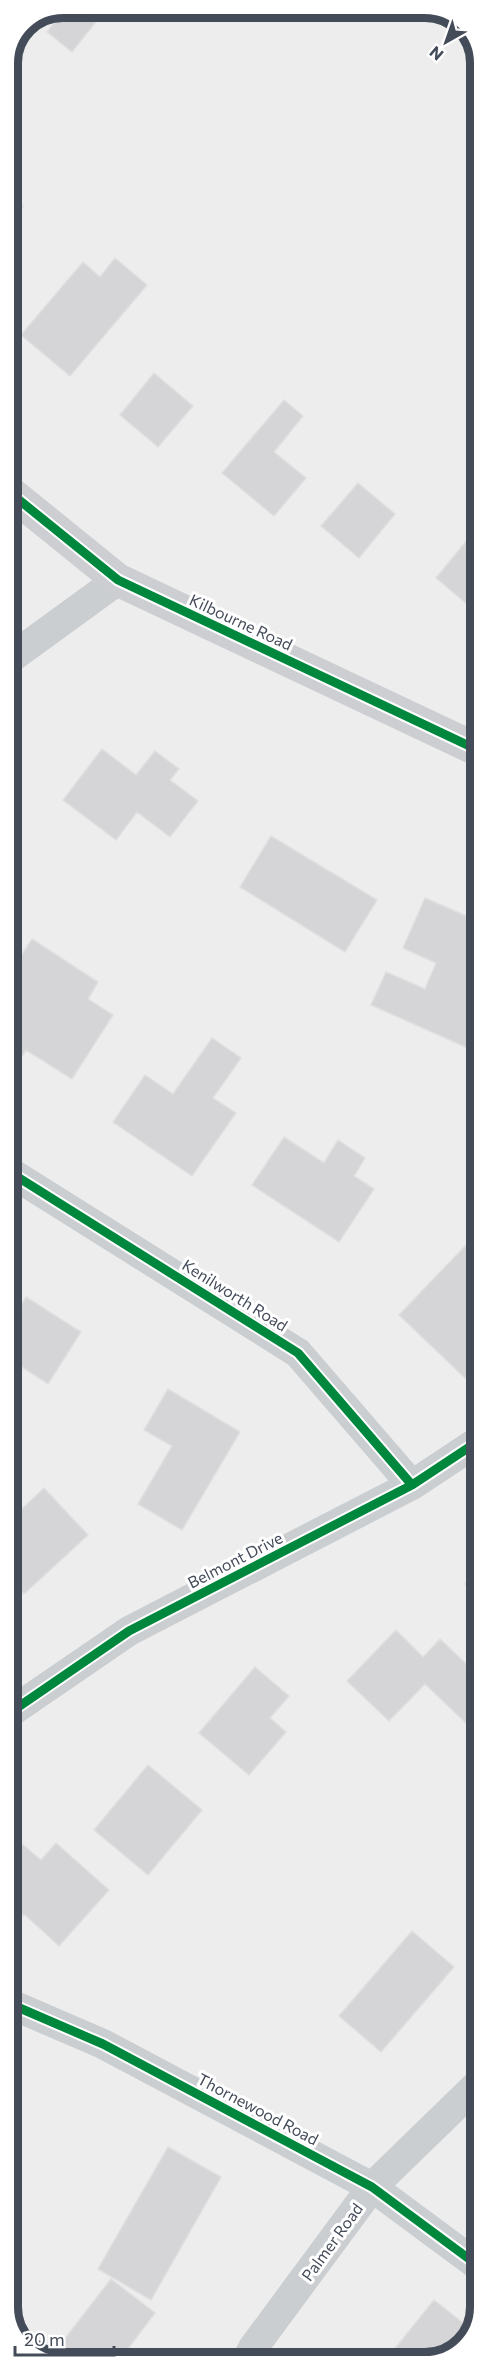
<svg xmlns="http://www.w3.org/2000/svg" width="488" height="2370" viewBox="0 0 488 2370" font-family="Commissioner,sans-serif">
<rect width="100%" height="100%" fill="#eeeded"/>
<path fill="#d5d5d7" stroke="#dfdfe0" stroke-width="1.5" d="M63 8H103L106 9 72 52 47 32 65 9Z
M8 193 23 206 8 225Z
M8 227 21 238 8 253Z
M115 258 147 285 70 376 21 335 83 262 100 277Z
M154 373 193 406 158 447 120 415Z
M284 400 303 416 274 452 306 478 274 516 222 473Z
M358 483 395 514 359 558 321 526Z
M472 534 480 541V615L436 578Z
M102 749 136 775 155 751 179 769 170 780 198 801 170 837 137 812 116 840 63 800Z
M271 836 377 900 345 952 240 887Z
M425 898 480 922V1026L470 1049 371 1005 386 972 425 989 436 963 403 948Z
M32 939 98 982 88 999 113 1015 72 1079 26 1050 10 1075 8 1074V948L21 956Z
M212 1038 241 1058 213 1098 236 1113 192 1176 113 1122 145 1075 173 1094Z
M284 1137 324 1163 338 1140 365 1158 354 1176 374 1189 339 1242 252 1185Z
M467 1244 480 1256V1362L465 1378 399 1315Z
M26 1297 81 1332 48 1384 8 1358V1322L10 1323Z
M168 1389 240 1432 182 1530 138 1504 172 1446 144 1430Z
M44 1488 88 1535 24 1594 8 1576V1522Z
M480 1565V1597L465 1584Z
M396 1630 423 1657 440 1639 480 1677V1716L470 1727 425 1684 389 1721 347 1681Z
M255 1667 289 1696 270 1718 286 1732 249 1775 199 1733Z
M148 1765 202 1810 148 1875 94 1830Z
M56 1843 109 1890 59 1946 24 1914 8 1931V1860L22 1844 41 1860Z
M412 1931 454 1967 381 2052 339 2016Z
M168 2147 221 2177 151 2300 98 2269Z
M111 2279 155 2313 118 2362H56L49 2359Z
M434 2300 472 2330 466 2344 432 2362H384Z"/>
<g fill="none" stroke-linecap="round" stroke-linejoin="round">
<path stroke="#cbced1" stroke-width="30" d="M8 660 118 580
M8 1171 298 1353 412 1485
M8 1714 129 1631 412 1485 480 1440
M8 2003 103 2044 372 2187 480 2267
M246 2362 253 2348 372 2187 480 2082"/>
<path stroke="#ccced2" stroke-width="33" d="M8 491 118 580 480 751"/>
<defs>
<path id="cycleway" d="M8 491 118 580 480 751
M8 1171 298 1353 412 1485
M8 1714 129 1631 412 1485 480 1440
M8 2003 103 2044 372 2187 480 2267"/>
</defs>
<use href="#cycleway" stroke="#fff" stroke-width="13"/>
<use href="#cycleway" stroke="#00873e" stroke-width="9"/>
</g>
<g text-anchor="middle" stroke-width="6" stroke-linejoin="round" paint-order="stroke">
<g font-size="16" fill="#444c5a" stroke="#fff">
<text transform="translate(241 622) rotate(25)" y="6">Kilbourne Road</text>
<text transform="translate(235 1295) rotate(32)" y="6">Kenilworth Road</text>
<text transform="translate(235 1560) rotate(-27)" y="6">Belmont Drive</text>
<text transform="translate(258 2109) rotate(28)" y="6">Thornewood Road</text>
<text transform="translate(332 2242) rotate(-54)" y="6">Palmer Road</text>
</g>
</g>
<path d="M0 0H488V2370H0ZM63 18H425A45 45 0 0 1 470 63V2307A45 45 0 0 1 425 2352H63A45 45 0 0 1 18 2307V63A45 45 0 0 1 63 18Z" fill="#fff" fill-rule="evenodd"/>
<path fill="none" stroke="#444c5a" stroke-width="8" d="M63 18H425A45 45 0 0 1 470 63V2307A45 45 0 0 1 425 2352H63A45 45 0 0 1 18 2307V63A45 45 0 0 1 63 18Z"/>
<g transform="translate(446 42) rotate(220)" stroke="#ffffff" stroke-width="4.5" paint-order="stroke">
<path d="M0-4.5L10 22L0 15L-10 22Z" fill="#444c5a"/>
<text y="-9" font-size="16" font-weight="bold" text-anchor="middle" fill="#444c5a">N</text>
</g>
<path d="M15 2346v9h99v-9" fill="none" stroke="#444c5a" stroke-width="3"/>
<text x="24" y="2346" font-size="18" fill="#444c5a" stroke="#ffffff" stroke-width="4.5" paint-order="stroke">20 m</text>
</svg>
